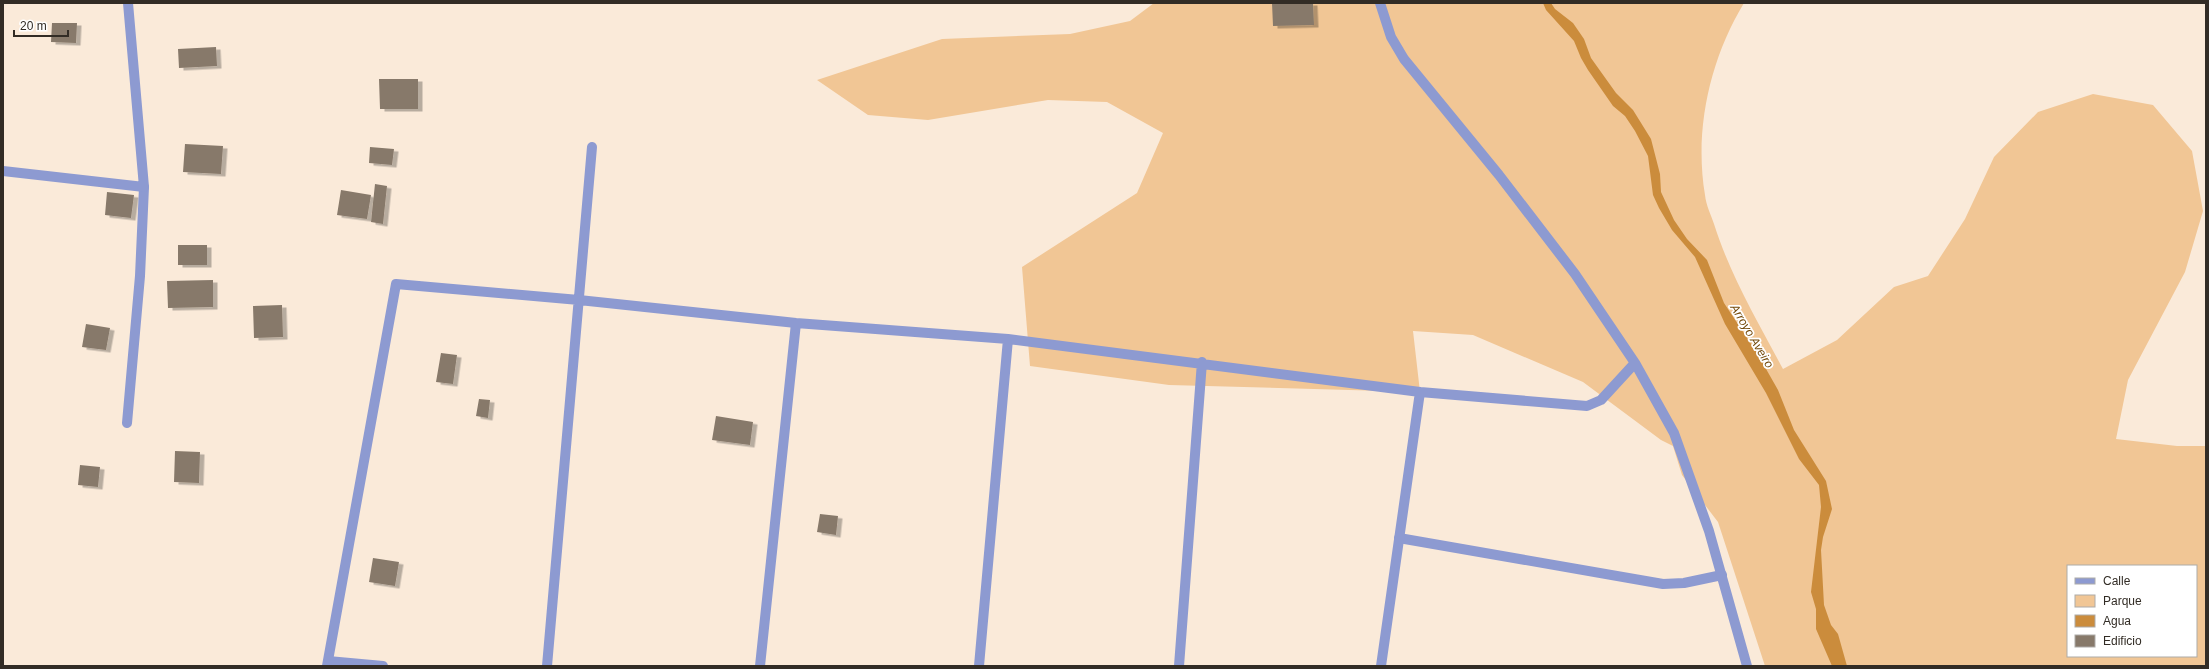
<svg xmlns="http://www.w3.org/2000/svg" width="2209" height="669" viewBox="0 0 2209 669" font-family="Helvetica,sans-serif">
<defs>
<filter id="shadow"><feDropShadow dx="4.5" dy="2.5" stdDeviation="0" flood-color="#0004"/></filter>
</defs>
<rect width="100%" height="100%" fill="#faead9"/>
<path fill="#f1c695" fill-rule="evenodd" d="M1154 3H1744C1710 59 1694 130 1705 195 1706 205 1711 215 1714 224 1730 275 1758 322 1783 369L1837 340 1894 287 1928 276 1965 219 1994 157 2038 112 2093 94 2153 105 2192 151 2203 211 2185 272 2128 380 2116 439 2177 446H2206V666H1765L1718 522 1682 475 1673 446 1661 440 1583 382 1473 335 1413 331 1420 392 1169 385 1030 366 1022 267 1137 193 1163 133 1107 102 1048 100 928 120 868 115 817 80 942 39 1070 34 1130 21ZM2068 566H2196V656H2068Z"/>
<path fill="#cb8c3c" d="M1543 3H1551L1555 9 1573 23 1584 39 1591 58 1616 93 1633 110 1651 139 1660 174 1661 192 1674 220 1687 239 1707 260 1724 303 1757 353 1778 390 1794 430 1826 481 1832 509 1823 537 1821 550 1824 605 1831 625 1838 634 1847 666H1832L1816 629V609L1811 592 1821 507 1819 485 1799 459 1766 393 1725 324 1695 257 1672 230 1659 208 1653 195 1648 156 1635 131 1625 116 1613 106 1588 70 1581 58 1574 41 1546 10Z"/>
<path fill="#87796a" filter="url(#shadow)" d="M1272 3H1313L1314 25 1273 26Z
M52 23H77L76 43 51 42Z
M216 47 217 66 179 68 178 49Z
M379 79H418V109H380Z
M185 144 223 146 221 174 183 172Z
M370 147 394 149 392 165 369 163Z
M375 184 387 186 383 224 371 222Z
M341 190 371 195 367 219 337 215Z
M107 192 134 195 131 218 105 215Z
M178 245H207V265H178Z
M213 280V307L168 308 167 281Z
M282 305 283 337 254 338 253 306Z
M86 324 110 328 106 350 82 347Z
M441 353 457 355 453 384 436 382Z
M479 399 490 400 488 418 476 416Z
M716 416 753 422 750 445 712 440Z
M175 451 200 452 199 483 174 482Z
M80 465 100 467 98 487 78 485Z
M820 514 838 516 836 535 817 532Z
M373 558 399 562 395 586 369 582Z"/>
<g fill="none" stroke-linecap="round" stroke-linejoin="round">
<path stroke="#8d9ad1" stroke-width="10" d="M127 423 140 276 144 187
M1399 538 1663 584 1684 583 1722 575"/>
<path stroke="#8d9ad1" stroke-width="10" d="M1380 3 1391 37 1404 59 1499 175 1575 274 1635 363 1674 433 1709 531 1747 666
M3 171 144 187 128 3
M328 661 383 666
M327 666 396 284 579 300 796 323 1008 339 1420 392 1587 406 1601 400 1635 363
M547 666 592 147
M760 666 796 323
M979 666 1008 339
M1179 666 1202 362
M1381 666 1420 392"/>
</g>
<g text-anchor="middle" stroke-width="3.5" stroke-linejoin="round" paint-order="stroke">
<g font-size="12" font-style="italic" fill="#724808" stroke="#fff">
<text transform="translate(1752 336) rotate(59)" y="4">Arroyo Aveiro</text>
</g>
</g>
<rect width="2209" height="669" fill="none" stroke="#322c25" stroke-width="8"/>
<rect x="2067" y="565" width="130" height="92" fill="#ffffff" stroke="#adaba8"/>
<rect x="2075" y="578" width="20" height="6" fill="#8d9ad1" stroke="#adaba8"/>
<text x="2103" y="585" font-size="12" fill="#322c25">Calle</text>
<rect x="2075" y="595" width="20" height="12" fill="#f1c695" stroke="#adaba8"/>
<text x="2103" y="605" font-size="12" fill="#322c25">Parque</text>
<rect x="2075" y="615" width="20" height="12" fill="#cb8c3c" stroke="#adaba8"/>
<text x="2103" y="625" font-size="12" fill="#322c25">Agua</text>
<rect x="2075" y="635" width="20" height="12" fill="#87796a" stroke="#adaba8"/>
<text x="2103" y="645" font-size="12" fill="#322c25">Edificio</text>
<path d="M14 30v6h54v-6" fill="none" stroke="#322c25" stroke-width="2"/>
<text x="20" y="30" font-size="12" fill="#322c25" stroke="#ffffff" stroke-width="3" paint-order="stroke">20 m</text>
</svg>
